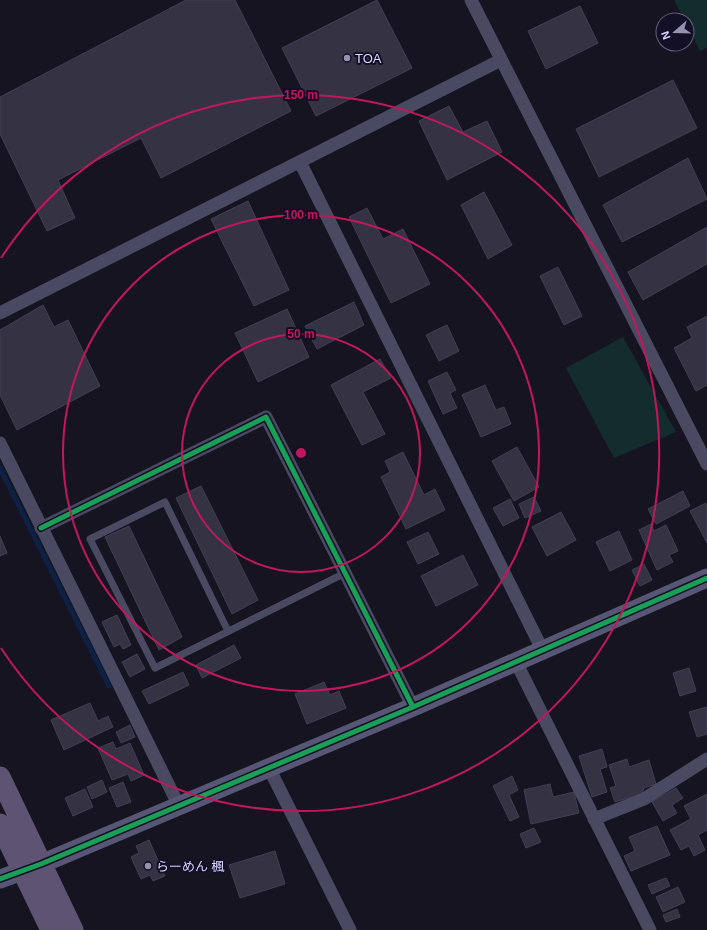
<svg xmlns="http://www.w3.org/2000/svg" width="707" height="930" viewBox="0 0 707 930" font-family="Helvetica,'Noto Sans JP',sans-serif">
<rect width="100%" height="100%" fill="#161421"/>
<path fill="#132c2d" d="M674 0H707V48L700 51 687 25V20H685Z
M623 337 676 432 614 458 566 368Z"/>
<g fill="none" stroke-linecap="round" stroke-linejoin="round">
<path stroke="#0d2144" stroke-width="5" d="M0 468 109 686"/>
</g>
<path fill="#343243" stroke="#433f54" d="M186 0H235L291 111 161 178 141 138 58 180 75 218 47 231 0 134V97Z
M377 0 412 68 316 116 282 48Z
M580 6 598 43 546 69 528 31Z
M673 80 697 128 599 177 576 129Z
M449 106 463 132 487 121 502 152 447 180 419 121Z
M688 158 707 199 622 242 603 205Z
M484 192 512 245 488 259 461 205Z
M248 201 289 290 254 306 211 219Z
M367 208 383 239 403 229 430 284 391 303 349 217Z
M707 227V264L643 300 628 272Z
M558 267 582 316 564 325 540 276Z
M354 302 364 325 317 349 305 326Z
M43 305 54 327 68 320 100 386 17 430 0 395V330Z
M287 309 309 357 258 382 235 333Z
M707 316V385L696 391 674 348 692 338 687 327Z
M447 325 459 351 439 361 426 335Z
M380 359 391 378 363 392 385 434 362 445 331 385Z
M447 372 456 390 450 393 457 408 443 414 428 381Z
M485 385 496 410 504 407 511 424 481 437 462 395Z
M517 447 539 487 514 501 492 461Z
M403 452 424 495 435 489 445 510 406 529 381 477 390 472 385 461Z
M201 486 258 600 232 614 176 498Z
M683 491 690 506 656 524 648 509Z
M534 497 541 511 525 518 519 504Z
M510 499 519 518 503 526 493 508Z
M706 503 707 505V543L690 511Z
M561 512 576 540 547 556 532 527Z
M651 524 654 531 666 525 678 551 669 555 673 562 657 570 639 530Z
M129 526 182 637 159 650 105 537Z
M619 531 632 560 610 571 596 542Z
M428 532 439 554 418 564 407 542Z
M0 536 7 553 0 556Z
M463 555 478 585 436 606 421 576Z
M644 564 652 580 640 586 632 570Z
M117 615 131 645 123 649 120 644 114 647 102 622Z
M234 645 241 658 202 678 196 665Z
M137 654 145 669 130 677 122 662Z
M689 668 696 691 680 696 673 673Z
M183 672 189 685 149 704 142 691Z
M324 682 330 695 339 691 346 708 307 724 295 694Z
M90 703 98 721 108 716 113 727 64 750 51 720Z
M707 707V734L697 737 689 712Z
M130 725 135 737 121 743 116 732Z
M113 742 116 749 130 743 144 775 131 781 128 774 112 780 98 748Z
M602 749 607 767 600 769 607 792 592 797 579 756Z
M627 759 629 767 649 760 656 784 644 788 642 794 615 802 610 788 616 786 609 765Z
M512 776 518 790 509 795 519 817 510 821 493 786Z
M102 780 107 792 92 799 87 787Z
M123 782 131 802 117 807 109 788Z
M550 784 553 797 574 792 579 813 531 824 524 790Z
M676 788 683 798 672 805 677 813 663 821 652 802Z
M85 789 93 807 73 816 65 798Z
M707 794V830L698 835 705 850 694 856 689 846 681 850 670 830 691 819 684 806Z
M657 826 670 855 631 871 624 856 635 851 629 837Z
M534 828 541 842 526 848 520 834Z
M149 840 165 876 153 881 150 875 141 879 131 857 139 853 136 846Z
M275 851 285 884 240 898 229 865Z
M666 878 670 886 652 894 648 885Z
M678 887 685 902 663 912 656 897Z
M677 909 680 917 666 922 663 915Z"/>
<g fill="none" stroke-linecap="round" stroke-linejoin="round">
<path stroke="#4a4962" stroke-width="7" d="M228 631 165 502 90 539 155 668 345 573"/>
<path stroke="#4a4962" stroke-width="13" d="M471 0 707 464
M300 162 543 651
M0 313 501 60
M0 443 179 806
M41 528 266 417 413 707
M516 662 650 930
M269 768 350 930
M594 819 644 799 707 759"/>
<path stroke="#575674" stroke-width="19" d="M0 879 41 864 413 707 707 578"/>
<path stroke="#5e5373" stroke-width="21" d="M0 777 73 930
M0 824 51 930"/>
<defs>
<path id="cycleway" d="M41 528 266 417 413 707
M0 879 41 864 413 707 707 578"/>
</defs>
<use href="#cycleway" stroke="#130f26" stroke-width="8"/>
<use href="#cycleway" stroke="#1a9f57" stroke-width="5"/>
</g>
<g fill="none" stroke="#c2185b" stroke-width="2">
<circle cx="301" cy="453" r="119"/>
<circle cx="301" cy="453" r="238"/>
<path d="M1 258A358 358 0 1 1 1 648"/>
</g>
<g fill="#9591b1" stroke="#130f26" stroke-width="1.5">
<circle cx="347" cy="58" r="4"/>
<circle cx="148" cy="866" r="4"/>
</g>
<g text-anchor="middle" stroke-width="4" stroke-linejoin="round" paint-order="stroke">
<g font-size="13" fill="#d9d4ff" stroke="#130f26" text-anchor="start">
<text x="355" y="63">TOA</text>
<text x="156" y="871">らーめん 楓</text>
</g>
</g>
<circle cx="301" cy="453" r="6" fill="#c2185b" stroke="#130f26" stroke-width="2"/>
<g font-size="12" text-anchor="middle" font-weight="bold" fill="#c2185b" stroke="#130f26" stroke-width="4" stroke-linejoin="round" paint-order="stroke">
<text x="301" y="99">150 m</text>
<text x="301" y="219">100 m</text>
<text x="301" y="338">50 m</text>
</g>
<g transform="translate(675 32) rotate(250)"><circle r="19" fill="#130f26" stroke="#625e7d"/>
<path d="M0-3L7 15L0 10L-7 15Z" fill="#9591b1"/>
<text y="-6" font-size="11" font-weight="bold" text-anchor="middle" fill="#d9d4ff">N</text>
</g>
</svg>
